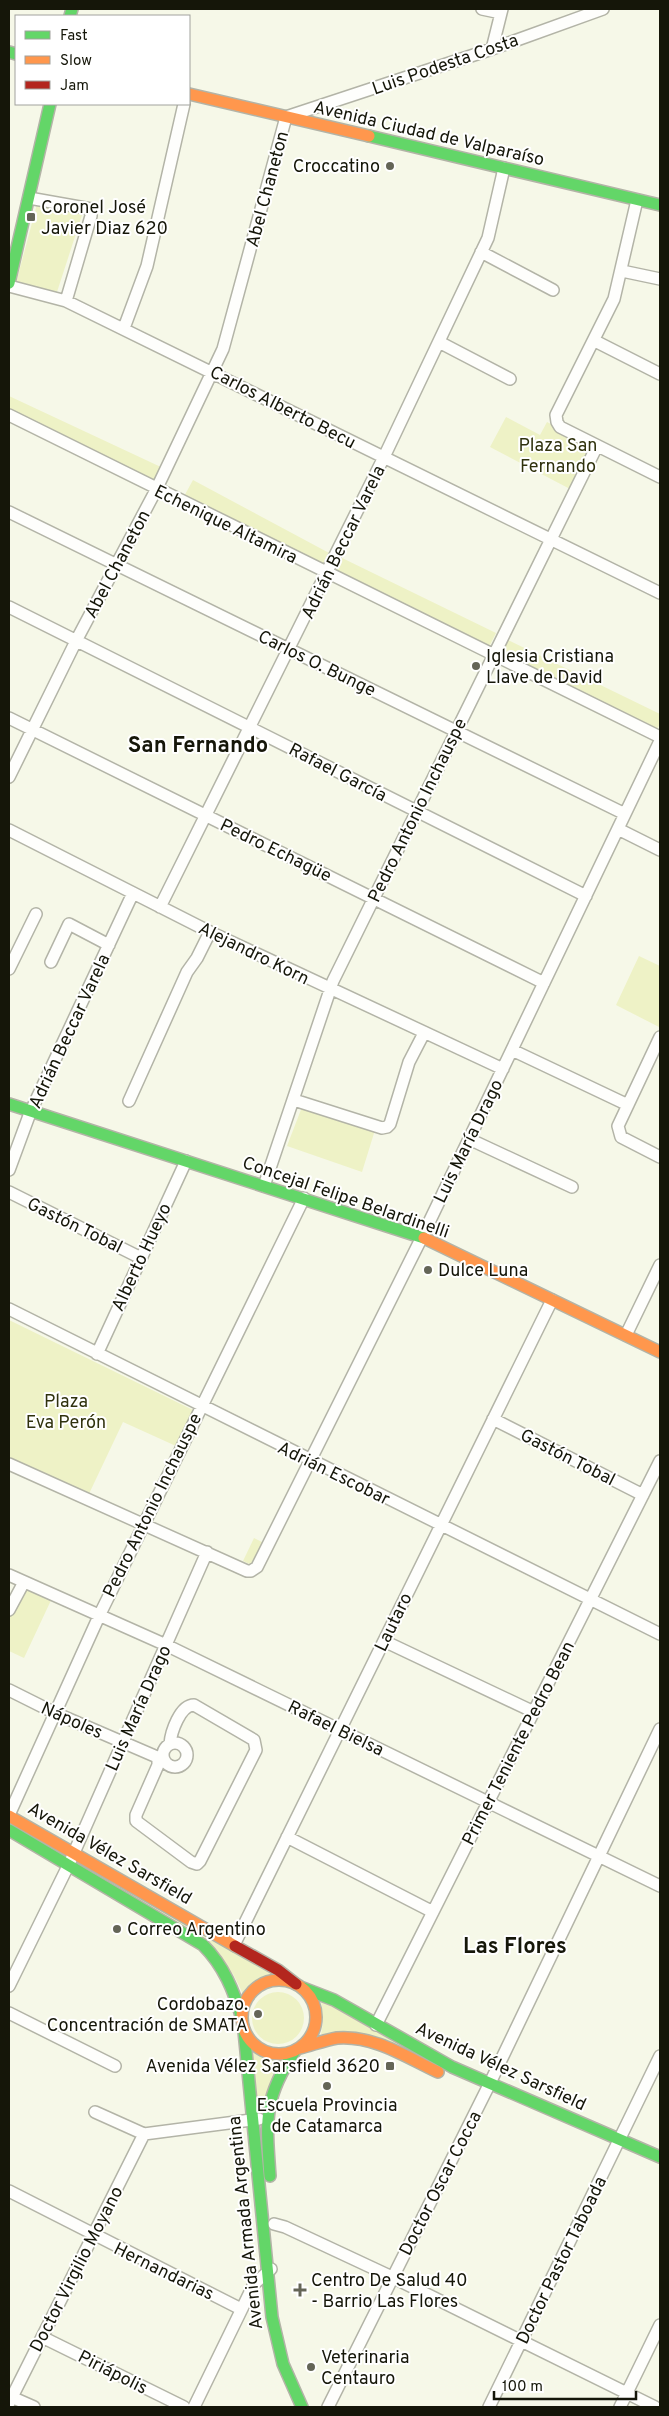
<svg xmlns="http://www.w3.org/2000/svg" width="669" height="2416" viewBox="0 0 669 2416" font-family="Overpass,sans-serif">
<rect width="100%" height="100%" fill="#f6f8e8"/>
<path fill="#eef2c6" d="M37 204 83 212 57 292 16 283Z
M9 396 163 468 153 484 9 412Z
M506 417 540 435 547 422 593 446 570 489 490 447Z
M193 480 331 554 325 568 182 500Z
M338 556 496 633 488 649 331 572Z
M508 640 660 714V724L656 731 501 655Z
M639 956 660 966 659 1027 616 1005Z
M302 1107 375 1130 362 1172 287 1146Z
M9 1320 193 1410 176 1446 123 1422 87 1498 9 1459Z
M254 1538 266 1544 254 1566 243 1561Z
M24 1582 53 1596 24 1658 9 1651V1615Z
M78 1859 274 1975C259 1977 253 1985 244 1996L233 1974Z
M252 2018a26 26 0 1 1 52 0a26 26 0 1 1-52 0Z
M321 2000 415 2054 321 2034 323 2023Z
M250 2049 266 2059H284L257 2112Z"/>
<g fill="none" stroke-linecap="round" stroke-linejoin="round">
<defs>
<path id="street" d="M482 9 501 13
M492 49 502 9
M29 198 91 209V216L66 301
M637 200 614 299 556 415 557 422 560 427 660 477
M481 252 553 290
M622 271 660 279
M9 286 66 301 660 593
M124 328 147 266 184 104
M595 341 660 374
M439 342 510 379
M9 415 660 737
M9 512 625 814
M9 607 586 896
M9 718 544 983
M9 777 76 641 156 490 223 349 286 117 492 49 603 9
M618 829 660 850
M9 830 210 932 503 1069
M160 907 384 457 488 238 504 168
M51 962 69 924 109 945
M9 969 36 914
M660 1037 618 1126 621 1137 660 1157
M512 1050 628 1105
M294 1100 382 1128 387 1127 390 1124 409 1062 424 1033
M129 1101 187 972 197 958 210 932
M469 1139 572 1187
M9 1170 30 1113 133 893
M264 1186 333 981 597 446
M9 1192 141 1258
M9 1309 660 1634
M626 1335 660 1265
M97 1354 186 1161
M493 1419 643 1495
M9 1464 247 1571H251L257 1567 422 1237 660 741
M9 1575 166 1645 660 1886
M9 1610 24 1582
M384 1641 534 1712
M9 1690 55 1713 164 1760
M163 1755a12 12 0 1 1 24 0a12 12 0 1 1-24 0Z
M158 1758V1765L136 1815V1821L191 1862 197 1864 200 1861 256 1750 254 1740 194 1705C180 1705 171 1732 170 1744
M9 1815 100 1614 304 1198
M287 1837 433 1912
M234 1945 552 1300
M9 1986 69 1864 207 1552
M9 2013 115 2066
M376 2025 660 1461
M95 2112 144 2134
M144 2134 259 2119
M9 2191 241 2309
M274 2224 285 2227 392 2277 655 2407
M42 2337 184 2407
M9 2396 34 2407
M9 2403 144 2134
M194 2407 254 2284 271 2269
M328 2407 490 2083 660 1729
M489 2407 660 2056
M620 2407 660 2325"/>
<path id="fast" d="M70 16 72 9
M9 52 16 54
M369 136 660 205
M9 283 50 104
M9 1104 424 1238
M9 1830 203 1945C224 1966 234 1991 242 2019
M303 1988 334 2000 452 2067 660 2157
M244 2031 272 2317 283 2364 302 2407
M270 2176C266 2121 263 2098 295 2051"/>
<path id="slow" d="M189 94 369 136
M424 1238 660 1352
M9 1816 235 1946
M242 2017a37 37 0 1 1 74 0a37 37 0 1 1-74 0Z
M300 2048C312 2045 325 2040 337 2038 374 2035 406 2057 438 2072"/>
<path id="jam" d="M235 1946 278 1970 296 1984"/>
</defs>
<use href="#street" stroke="#b3b4a7" stroke-width="14"/>
<use href="#fast" stroke="#b3b4a7" stroke-width="14"/>
<use href="#slow" stroke="#b3b4a7" stroke-width="14"/>
<use href="#jam" stroke="#b3b4a7" stroke-width="14"/>
<use href="#street" stroke="#fefefc" stroke-width="11"/>
<use href="#fast" stroke="#63d668" stroke-width="11"/>
<use href="#slow" stroke="#ff974d" stroke-width="11"/>
<use href="#jam" stroke="#b3261e" stroke-width="11"/>
</g>
<g fill="#646557" stroke="#fff" stroke-width="2">
<circle cx="390" cy="166" r="5"/>
<rect x="26" y="212" width="10" height="10" rx="2.5"/>
<circle cx="476" cy="666" r="5"/>
<circle cx="428" cy="1270" r="5"/>
<circle cx="117" cy="1929" r="5"/>
<circle cx="258" cy="2014" r="5"/>
<rect x="385" y="2061" width="10" height="10" rx="2.5"/>
<circle cx="327" cy="2086" r="5"/>
<path d="M297.5 2282.5h5v5h5v5h-5v5h-5v-5h-5v-5h5z"/>
<circle cx="311" cy="2367" r="5"/>
</g>
<g text-anchor="middle" stroke-width="4" stroke-linejoin="round" paint-order="stroke">
<g font-size="18" fill="#151609" stroke="#fff">
<text transform="translate(445 64) rotate(-19)" y="6">Luis Podesta Costa</text>
<text transform="translate(429 133) rotate(13)" y="6">Avenida Ciudad de Valparaíso</text>
<text transform="translate(267 189) rotate(-75)" y="6">Abel Chaneton</text>
<text transform="translate(283 407) rotate(27)" y="6">Carlos Alberto Becu</text>
<text transform="translate(226 524) rotate(26)" y="6">Echenique Altamira</text>
<text transform="translate(343 542) rotate(-64)" y="6">Adrián Beccar Varela</text>
<text transform="translate(117 564) rotate(-62)" y="6">Abel Chaneton</text>
<text transform="translate(317 663) rotate(26)" y="6">Carlos O. Bunge</text>
<text transform="translate(338 772) rotate(27)" y="6">Rafael García</text>
<text transform="translate(417 810) rotate(-64)" y="6">Pedro Antonio Inchauspe</text>
<text transform="translate(276 850) rotate(26)" y="6">Pedro Echagüe</text>
<text transform="translate(254 953) rotate(26)" y="6">Alejandro Korn</text>
<text transform="translate(69 1031) rotate(-65)" y="6">Adrián Beccar Varela</text>
<text transform="translate(468 1141) rotate(-64)" y="6">Luis María Drago</text>
<text transform="translate(346 1197) rotate(19)" y="6">Concejal Felipe Belardinelli</text>
<text transform="translate(75 1225) rotate(26)" y="6">Gastón Tobal</text>
<text transform="translate(141 1257) rotate(-65)" y="6">Alberto Hueyo</text>
<text transform="translate(568 1457) rotate(27)" y="6">Gastón Tobal</text>
<text transform="translate(334 1473) rotate(26)" y="6">Adrián Escobar</text>
<text transform="translate(152 1505) rotate(-64)" y="6">Pedro Antonio Inchauspe</text>
<text transform="translate(393 1622) rotate(-64)" y="6">Lautaro</text>
<text transform="translate(138 1708) rotate(-66)" y="6">Luis María Drago</text>
<text transform="translate(72 1720) rotate(24)" y="6">Nápoles</text>
<text transform="translate(336 1728) rotate(26)" y="6">Rafael Bielsa</text>
<text transform="translate(518 1743) rotate(-63)" y="6">Primer Teniente Pedro Bean</text>
<text transform="translate(110 1853) rotate(30)" y="6">Avenida Vélez Sarsfield</text>
<text transform="translate(501 2066) rotate(25)" y="6">Avenida Vélez Sarsfield</text>
<text transform="translate(440 2183) rotate(-63)" y="6">Doctor Oscar Cocca</text>
<text transform="translate(245 2223) rotate(-96)" y="6">Avenida Armada Argentina</text>
<text transform="translate(561 2260) rotate(-64)" y="6">Doctor Pastor Taboada</text>
<text transform="translate(76 2269) rotate(-63)" y="6">Doctor Virgilio Moyano</text>
<text transform="translate(164 2271) rotate(26)" y="6">Hernandarias</text>
<text transform="translate(113 2372) rotate(27)" y="6">Piriápolis</text>
</g>
<g font-size="18" fill="#151609" stroke="#fff" text-anchor="start">
<text x="380" y="172" text-anchor="end">Croccatino</text>
<text x="41" y="213">Coronel José<tspan x="41" dy="21">Javier Diaz 620</tspan></text>
<text x="486" y="662">Iglesia Cristiana<tspan x="486" dy="21">Llave de David</tspan></text>
<text x="438" y="1276">Dulce Luna</text>
<text x="127" y="1935">Correo Argentino</text>
<text x="248" y="2010" text-anchor="end">Cordobazo.<tspan x="248" dy="21">Concentración de SMATA</tspan></text>
<text x="380" y="2072" text-anchor="end">Avenida Vélez Sarsfield 3620</text>
<text x="327" y="2111" text-anchor="middle">Escuela Provincia<tspan x="327" dy="21">de Catamarca</tspan></text>
<text x="311" y="2286">Centro De Salud 40<tspan x="311" dy="21">- Barrio Las Flores</tspan></text>
<text x="321" y="2363">Veterinaria<tspan x="321" dy="21">Centauro</tspan></text>
</g>
<g font-size="18" fill="#30320d" stroke="#fff">
<text x="558" y="451">Plaza San<tspan x="558" dy="21">Fernando</tspan></text>
<text x="66" y="1407">Plaza<tspan x="66" dy="21">Eva Perón</tspan></text>
</g>
<g font-size="22" font-weight="bold" fill="#151609" stroke="#fff">
<text x="198" y="752">San Fernando</text>
<text x="515" y="1953">Las Flores</text>
</g>
</g>
<rect width="669" height="2416" fill="none" stroke="#151609" stroke-width="20"/>
<rect x="15" y="15" width="175" height="90" fill="#ffffff" stroke="#a1a29d"/>
<rect x="25" y="31" width="25" height="8" fill="#63d668" stroke="#a1a29d"/>
<text x="60" y="40" font-size="15" fill="#151609">Fast</text>
<rect x="25" y="56" width="25" height="8" fill="#ff974d" stroke="#a1a29d"/>
<text x="60" y="65" font-size="15" fill="#151609">Slow</text>
<rect x="25" y="81" width="25" height="8" fill="#b3261e" stroke="#a1a29d"/>
<text x="60" y="90" font-size="15" fill="#151609">Jam</text>
<path d="M494 2391v8h142v-8" fill="none" stroke="#151609" stroke-width="2.5"/>
<text x="502" y="2391" font-size="15" fill="#151609" stroke="#ffffff" stroke-width="4" paint-order="stroke">100 m</text>
</svg>
